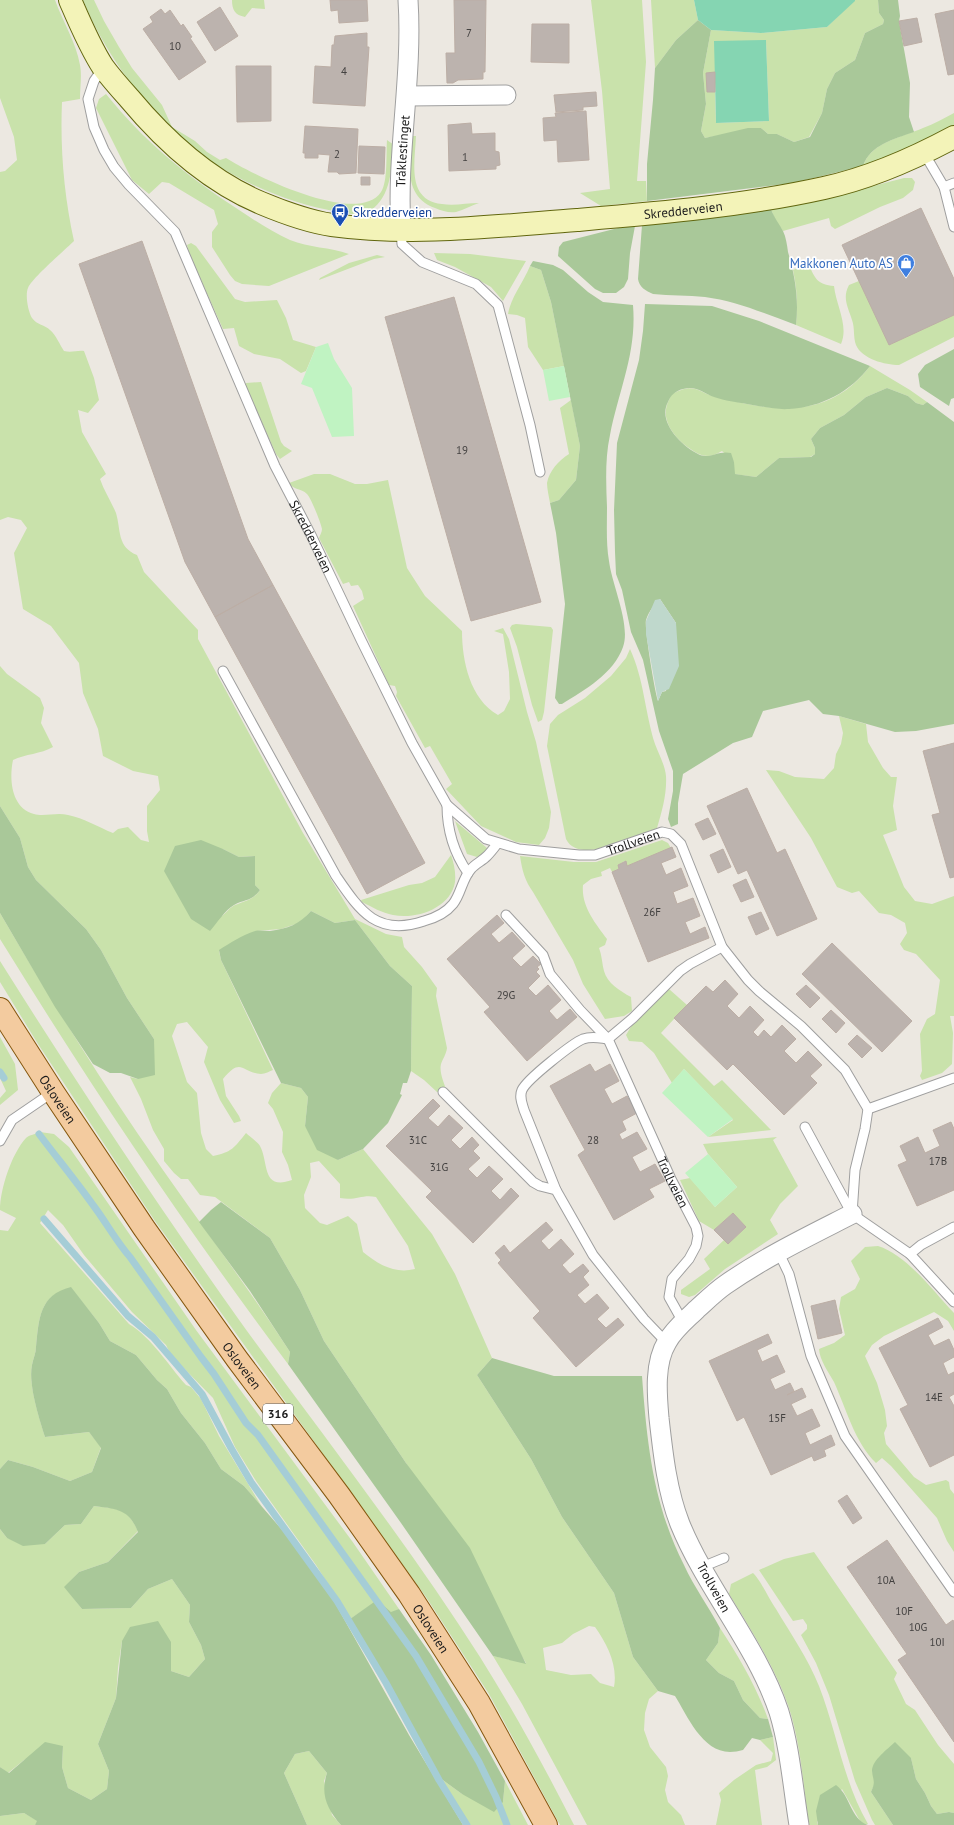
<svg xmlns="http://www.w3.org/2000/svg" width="954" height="1825" viewBox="0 0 954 1825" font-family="'PT Sans',sans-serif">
<rect width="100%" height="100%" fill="#ece8e1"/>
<path fill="#c9e2ab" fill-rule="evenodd" d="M0 0H55C63 22 76 42 80 65 82 75 80 88 80 99L62 102C60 149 64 195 74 241 65 250 32 278 28 288 25 295 28 311 32 318 37 325 45 325 50 330 56 335 60 345 64 351 72 353 77 350 84 351L94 378 99 400 88 413 78 410 82 432 106 474 100 479C104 491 111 501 116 513 121 530 117 547 137 555L144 572 198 630V639L303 833 355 919 386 934 402 937 404 947 422 967 437 988 436 996 447 1048C446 1055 443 1058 441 1064 439 1072 444 1084 447 1091L437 1092 424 1080 411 1071 412 986 390 966 355 920 335 923 311 911 303 920 296 924 281 929 256 931 219 951 221 960 273 1070C270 1071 265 1074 261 1074 241 1073 242 1056 223 1079L226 1096 239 1116 241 1121 234 1123 220 1100 204 1062 208 1047 187 1022 177 1024 172 1036 187 1082 197 1093 201 1133 206 1149 213 1156C232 1152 234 1148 246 1133 250 1137 258 1142 260 1146 269 1162 261 1191 292 1180L288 1165 282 1152 283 1132 273 1109 268 1103 272 1093 281 1083 301 1088 308 1097 305 1126 338 1160 363 1149 432 1234 455 1274 492 1358 477 1375 531 1459 562 1517 614 1593 633 1657 658 1691 649 1699 645 1713 644 1730 650 1747 666 1767 668 1776 665 1790 668 1802 681 1815 685 1825H587L522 1704 493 1656 526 1663 406 1463 324 1341 300 1290 270 1238 215 1197 200 1195 188 1179H181L174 1173 164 1161V1149L153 1130 141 1099 130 1077 138 1079 154 1039 127 998 101 950 86 929 36 880 28 867 20 838 0 806V666L7 674 40 698 44 708 41 723 53 747C41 754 25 754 13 760 9 779 11 808 34 814 44 817 57 812 68 815 84 818 98 827 113 833L118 829 128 827 141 840 149 842 147 831V806L160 790 158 776 133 771 103 756 98 729 83 693 79 663 51 626 23 609 14 553 27 528 21 520 8 517 0 520V172L5 171 17 160 14 137 0 98ZM223 849 239 857 254 856 255 885 260 890C253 900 245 901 235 905 230 907 226 913 222 916ZM319 1161 340 1184V1198C356 1201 362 1194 376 1197L408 1246 415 1269C395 1274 379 1265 363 1252L357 1224 348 1216 327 1225 320 1223 305 1208 304 1195 311 1177 310 1163ZM589 1626 595 1627C607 1644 618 1665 614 1687L600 1683 591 1674 571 1675 546 1670 543 1648 562 1643 573 1634Z
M83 0H94L104 21 119 47 132 68 162 105 172 127 195 141 207 152 220 160 226 158C253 175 358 227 381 192 388 182 386 153 387 140L394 145C391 168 392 196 370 211 360 218 349 213 338 212 280 202 219 174 176 133 136 95 104 51 83 0Z
M232 0H264L265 9 252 8 245 17C235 15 232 10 232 0Z
M591 0H642L646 62 637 181H646L647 201 601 206 580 193 610 189 602 91Z
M651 0H694L698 20 676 40 655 68Z
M855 0H878L879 13 884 20 883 24 865 33 855 60 835 73 827 89 822 113 809 137 794 142 777 134H768L761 128 705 138 701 131 706 104 703 73 711 30 761 33 827 27ZM766 40 769 121 716 123 715 92H707L715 72Z
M106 94C145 142 182 172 233 206 251 218 270 231 290 240 309 248 330 247 349 254L269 286 242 284 235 281 230 275 212 247V232L218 224 214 210 169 183 162 182 149 194 132 180 96 108 99 99Z
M954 113V127L911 149 863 166C871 142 902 137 923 128 934 124 944 118 954 113Z
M411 136H416C415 162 406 200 442 204 454 206 467 203 479 203 472 205 464 210 456 212 449 213 442 211 435 208 403 196 410 164 411 136Z
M904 178H912L915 182 913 190 903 198 880 207 835 229 831 226 829 218 783 231 775 220 771 209 803 204Z
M191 243 196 246 235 299 245 302 277 300 286 318 293 340 316 347 306 371 301 373 280 359 254 354 239 346 234 328 223 329 190 256 187 245Z
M434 253 470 254 526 261 503 301 491 287 455 267 437 260Z
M377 255 385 257 374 259 319 280 320 278 349 263Z
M809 264C814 278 818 285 834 286 836 305 849 326 841 344L796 325C798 306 797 288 793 270Z
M530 266 541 270 551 302 564 366 543 370 528 347 525 318 517 315 508 314C511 297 523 283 530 266Z
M859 281 954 315V337L899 365C885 365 862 359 856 345 853 337 855 328 852 320 848 307 842 298 849 285Z
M870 366 910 390 927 402 923 405 916 403 908 396 887 388 866 397 844 415 820 428 811 439 815 448V454L810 457 779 458 756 477 734 474V462L722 451C718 453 713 456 708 456 700 456 695 452 689 448 674 437 659 419 669 400 671 396 671 394 674 393 697 382 697 393 717 397 775 412 829 420 870 366Z
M261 382 281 442 284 446 292 451 280 459 276 454 245 385 246 383Z
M571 400 580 446 576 480 559 500 550 503C549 497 547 489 547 483 549 471 559 460 569 454L560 408Z
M314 474H330L355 484H367L388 480 407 568 425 596 462 631C462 661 470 699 498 715L504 711 510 699 509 672 503 634 494 631 503 628 509 639 527 712 536 742 551 812 549 828 545 838 539 845 516 842 481 826 446 789 452 784 430 746 425 748 396 696 397 692 395 686 389 685 353 606 364 599 362 591 358 585 351 586 349 582 343 584 319 538C320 535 322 532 322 529 321 523 311 498 307 494 301 488 293 490 289 483Z
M516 624 551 627 553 630 544 712 542 720 538 722 532 705 517 647 510 628 512 625Z
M630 649C644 679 645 713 655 744 659 755 665 765 666 776 667 794 662 811 657 828 637 836 579 866 566 839L547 746 550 724 558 715 585 698 611 676 626 658Z
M839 716 866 724 868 742 883 768 891 777H897L893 806 897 830 883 835 904 887 915 901 932 904 954 896V1016H950L953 1033 952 1064 942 1073 922 1080 920 1076 922 1071 920 1034 927 1019 935 1014 940 980 916 954 904 950 900 944 907 933 905 923 891 915 879 913 859 891 852 893 837 887 811 838 766 770 779 771 795 777 824 779 834 768 836 754 841 744 843 733Z
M455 821 487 848 486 852 477 857 467 854Z
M662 840 668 843 671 848 627 866 625 861 618 865 619 869 612 872 610 868 601 872 602 876 591 879 583 885C581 906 595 923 607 939L605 945 599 948C602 956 602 963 604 971 607 983 620 991 631 997L632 1011 624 1016 605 1019 583 984 573 960 533 892C525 881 522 870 520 856L574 862H596Z
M451 855C454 863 456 873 455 882 451 908 416 920 393 915 382 913 372 907 362 902L361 900 409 885 422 883 435 877Z
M0 913C44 988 89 1062 138 1134 188 1207 241 1277 290 1352L288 1364C185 1227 90 1085 0 939Z
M0 961C76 1082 154 1200 237 1317 318 1430 405 1539 480 1657 514 1711 545 1768 574 1825H560L489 1694 426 1597 155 1221 38 1044 0 982Z
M669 989 687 1005 661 1033 714 1086 722 1080 771 1130 708 1137 733 1120 684 1069 672 1083 654 1053 642 1042 629 1041 626 1035 632 1025Z
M0 1037 15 1064 18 1090 0 1105V1098L6 1091 0 1078Z
M40 1132 54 1134 69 1147 196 1330 352 1541 399 1609 392 1613 377 1601 350 1619 316 1565 256 1481 235 1447 213 1398 171 1355 166 1345 132 1312 84 1255 63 1225 48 1210 40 1223 129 1324C152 1338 168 1365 186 1385L191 1387 201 1399 219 1436 262 1507 244 1486 221 1469 205 1443 181 1413 167 1389 157 1380 136 1355 110 1341 99 1323 71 1288C39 1295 39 1319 36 1347 36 1353 33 1359 32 1365 28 1384 39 1417 45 1437L89 1432 101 1447 92 1472 70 1481 33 1467 8 1460 0 1469V1230L8 1231 16 1218 0 1210C0 1189 12 1153 26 1138 29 1135 36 1134 40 1132Z
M777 1137 773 1140 798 1186 780 1204 770 1220 778 1234 725 1269 695 1295 689 1297 681 1294V1290L710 1269 704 1259 724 1240 728 1244 746 1227 733 1213 714 1230 699 1221 680 1180 690 1178 715 1207 737 1187 708 1154 703 1144Z
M878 1246C907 1255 933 1291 954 1313V1331L948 1321 934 1312 884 1336 872 1345 865 1356 877 1383 885 1410 887 1426 884 1433 886 1444 914 1477 926 1485 946 1480 949 1482 950 1489 954 1494V1552L947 1541 937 1518 891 1466 882 1458 876 1463C855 1443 846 1408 834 1382 828 1371 820 1361 819 1349L834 1343 845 1335 839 1309 841 1297 855 1289 860 1279 851 1261 865 1247Z
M94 1506C118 1509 127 1507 138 1531L108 1562 79 1572 65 1587 82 1609 131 1608 148 1589 172 1579 190 1605 189 1622 201 1645 205 1659 189 1677 171 1671V1642L122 1641 118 1668 116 1698 98 1744 109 1771 107 1789 91 1800 68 1788 62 1767 63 1746 24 1760 8 1773 0 1767V1529L7 1538 45 1544 65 1525 81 1524Z
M814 1552 897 1673 894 1679 906 1704 915 1710 938 1745 954 1764V1813L949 1812 937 1814 931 1806 925 1793 916 1779 911 1758 872 1770 875 1783 871 1792 893 1825H875L872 1820 855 1781 829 1695 816 1663 801 1635 807 1629V1625L803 1619 793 1621 759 1570 784 1559Z
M753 1573C760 1579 770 1601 776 1609 791 1634 808 1659 819 1686 837 1732 843 1781 868 1824H863L860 1821 842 1789 817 1822 818 1825H809C803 1785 801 1743 788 1705 776 1669 749 1626 729 1594L731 1584Z
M720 1628C739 1657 756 1686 768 1719L760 1718 743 1700 734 1681 719 1673 706 1660 718 1643Z
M773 1737 776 1760 767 1767 755 1770 762 1825H716L721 1800 719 1793 734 1780 756 1765 771 1761 773 1753 760 1740Z
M309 1751 327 1773 324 1781 332 1815 341 1825H307L284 1773 295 1754Z
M440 1778 462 1794 503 1802 505 1781 528 1825H469Z
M24 1813 38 1821 35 1825H0V1816Z"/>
<path fill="#a9c899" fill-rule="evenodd" d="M878 0H898L900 16 899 21 910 83 909 117 914 132C894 139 870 145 863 166L793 183 647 201V164L653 100 655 68 676 40 698 20 711 30 703 73 706 104 701 131 705 138 748 128H761L768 134H777L794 142 810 137 822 113 827 89 835 73 855 60 865 33 883 24 884 20 879 13Z
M771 209C774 218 779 223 783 231 786 237 787 245 788 252 795 276 799 299 796 325 766 314 736 301 705 297 688 295 670 296 653 294 646 291 639 287 638 279L642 225Z
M635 226 630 253 628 279 624 287 616 293H603L595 289 558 256 559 247 563 242 618 228Z
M533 261 553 265 563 270 588 292 603 302 633 305C637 353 619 389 610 435 605 458 606 483 607 507 607 525 606 544 609 561 612 585 631 625 623 647 614 673 585 690 562 704H559L555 698 565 604 556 533 550 503 559 500 576 480 580 446 551 302 541 270 530 266Z
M645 304 712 306 759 321 870 366C850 392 822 407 789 409 776 410 760 406 747 404 737 402 725 401 714 397 703 393 696 385 683 389 675 391 671 395 668 402 657 422 682 446 698 454 709 460 718 450 731 453L734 462 735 474 756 477 779 458 811 457 815 454V448L811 439 820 428 844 415 866 397 887 388 908 396 916 403 923 405 927 402 954 422V724L916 731 895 732 839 716 823 714 809 700 763 711 752 737 733 743 683 774 678 803V824L671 827 668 819 673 791V771L659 731 643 660 631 632 622 590 616 574 615 552 614 510 617 443 639 360 643 331ZM660 599 676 623 666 691 662 692 658 701C655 693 644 627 646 620 649 611 654 605 660 599Z
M954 349V398L951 399 949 406 920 387 918 374 925 365Z
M0 806 20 838 28 867 36 880 86 929 101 950 127 998 154 1039 155 1075 138 1079 121 1073H110L93 1064 55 1007 0 913Z
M201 840 223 849 239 857 255 856V885L260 890C251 902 245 899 234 905 225 910 217 923 210 931L191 919 164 871 175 846Z
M311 911 335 923 355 920 390 966 412 986 411 1071 407 1083H403L400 1094 402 1095 388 1123 363 1149 338 1160 317 1150 305 1126 308 1097 301 1088 281 1083 221 960 219 950C230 943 242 935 255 931 259 930 265 931 270 931 287 929 300 924 311 911Z
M221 1202 270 1238 300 1290 324 1341 406 1463 470 1548 526 1664 493 1656 401 1523 288 1364 290 1352 250 1291 199 1222 211 1210Z
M71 1287 99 1323 110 1341 136 1355 157 1380 167 1389 181 1413 205 1443 221 1469 244 1486 283 1531 326 1587 409 1735 463 1825H341C327 1809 320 1794 327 1773L309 1751 295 1754 284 1773 307 1825H35L37 1821 24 1813 0 1816V1767L9 1773 45 1742 63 1746 62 1767 68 1788 91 1800 107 1789 109 1771 98 1744 116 1698 122 1641 130 1627 158 1621 171 1642V1671L189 1677 205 1659 201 1645 189 1622 190 1605 172 1579 148 1589 131 1608 82 1609 64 1587 79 1572 108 1562 138 1532C129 1509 117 1509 94 1506L81 1524 65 1525 45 1544 23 1546 7 1538 0 1529V1469L8 1460 33 1467 70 1481 92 1472 101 1448 89 1432 45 1437C39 1418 28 1384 32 1365 33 1359 36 1353 36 1347 39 1319 39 1295 71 1287Z
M492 1358 554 1376H642C647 1443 653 1504 684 1565 694 1587 709 1607 720 1628L718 1643 706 1660 719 1673 734 1681 743 1700 760 1718 768 1719 773 1737 760 1740 752 1738 743 1750C739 1751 734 1752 730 1752 702 1752 687 1715 675 1696L658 1691 633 1657 614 1593 562 1517 531 1459 477 1375Z
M377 1600 391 1612 399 1609 431 1655 478 1732 505 1781 503 1802 494 1812 462 1794 440 1778 410 1722 350 1619Z
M895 1742 911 1758 916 1779 925 1793 931 1806 937 1814 949 1812 954 1813V1825H893L871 1792C876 1781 873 1781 872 1771 872 1760 888 1749 895 1742Z
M836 1785C851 1796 850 1819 868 1825H818L816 1811 820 1795Z"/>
<path fill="#bfd8cc" d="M660 599 676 623 679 666 669 689 662 692 658 701 646 634V621L655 600Z"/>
<path fill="#c0f3c2" d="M328 343 334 359 352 388 354 436 332 437 312 388 301 384 316 347Z
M564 366 570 397 549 401 543 370Z
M684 1069 733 1119 708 1137 662 1093Z
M708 1154 737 1187 715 1207 685 1173Z"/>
<path fill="#85d5b2" d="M694 0H855V1L827 27 761 33 711 30 698 20Z
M766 40 769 121 716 123 714 41Z"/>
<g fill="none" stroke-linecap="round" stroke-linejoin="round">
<path stroke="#a5cdd6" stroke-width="7" d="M0 1072 4 1078
M39 1134C57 1158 76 1181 93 1205 106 1222 116 1241 130 1257L201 1357 214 1374 246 1423 258 1435 416 1656 479 1762 496 1797 507 1825
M44 1219 128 1316 153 1337 202 1394 231 1448 251 1482 337 1601 386 1683 439 1780 467 1825"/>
</g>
<path fill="#bcb3ae" stroke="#bcaea5" d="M330 0H367L368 21 339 23 338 10 331 11Z
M454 0H486L485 72H483V79L458 80 453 83H447L446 53H455Z
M220 7 238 36 215 51 197 22Z
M161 9 165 14 170 10 181 26 183 24 192 37 190 38 206 62 179 80 143 29 153 22 150 17Z
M954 10V74L948 75 935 14Z
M917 18 922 42 904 46 899 21Z
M532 24H569V63L531 62Z
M367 33V47H369L365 106 313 103 315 66 331 67 332 45H334L335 36Z
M236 66H271V121L237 122Z
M715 72V92H707L706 73Z
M596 92 597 106 583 107V110L556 112 554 95Z
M586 111 589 160 558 162 557 140 544 141 543 118 556 117 555 113Z
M471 123 472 134 495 133V151L499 152 500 165 496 166V169L449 171 448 125Z
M305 126 358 129 356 173 339 174 337 172H328L330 155 318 154V158H305V153H303Z
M359 146 385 147 384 174 358 173Z
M361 177H370V185H361Z
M921 208 954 279V315L889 345 842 245Z
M142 241 248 539 273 585 215 617 185 562 79 264Z
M454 297 541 602 471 621 385 317Z
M273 585 425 863 367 894 215 617Z
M954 743V877L950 878 932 815 940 813 923 751Z
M747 788 777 853 785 849 817 919 777 936 747 870 738 874 707 806Z
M708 818 716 834 703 840 695 824Z
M672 847 676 857 661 863 666 875 681 868 688 886 673 892 677 904 693 898 700 916 685 922 690 934 705 927 709 938 648 962 612 872 619 869 618 865 626 861 627 866Z
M723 849 731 867 718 873 710 855Z
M746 879 754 897 741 902 733 885Z
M761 912 769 929 756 935 748 917Z
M497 915 504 923 491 934 499 943 512 932 525 946 512 958 521 967 533 956 541 964 537 967 539 969 536 972 540 976 528 988 536 996 548 985 561 1000 549 1011 557 1020 570 1009 577 1017 527 1061 484 1012 490 1007 447 959Z
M832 943 912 1021 882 1052 802 974Z
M725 980 738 994 727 1006 739 1018 750 1006 764 1020 753 1032 758 1037 764 1030 771 1037 782 1025 796 1039 784 1051 796 1063 808 1051 822 1065 810 1076 817 1083 784 1115 733 1064 727 1070 674 1018 706 986 713 992Z
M806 985 820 998 810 1008 796 994Z
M831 1010 845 1023 836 1033 822 1019Z
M857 1035 872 1048 862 1058 848 1044Z
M590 1064 595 1072 610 1064 619 1081 604 1089 612 1104 627 1096 637 1113 622 1121 626 1130 619 1134 622 1140 637 1132 647 1149 632 1157 640 1172 655 1164 665 1181 649 1189 654 1197 614 1220 578 1155 585 1150 550 1086Z
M433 1099 440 1106 428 1118 438 1127 449 1115 463 1128 451 1140 460 1149 472 1137 479 1145 473 1151 480 1158 468 1169 477 1178 489 1166 503 1179 491 1191 500 1200 511 1188 519 1196 473 1243 426 1197 432 1191 386 1146Z
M951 1122 954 1129V1190L917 1206 898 1165 907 1161 900 1146 918 1137 925 1153 940 1146 933 1130Z
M733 1213 746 1227 728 1244 714 1230Z
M546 1222 553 1230 541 1241 549 1250 561 1239 574 1254 562 1265 570 1274 583 1264 589 1271 583 1277 589 1285 577 1295 585 1304 597 1294 609 1308 597 1319 606 1328 618 1318 624 1325 576 1367 533 1318 540 1311 498 1263 501 1260 495 1253 504 1245 510 1253Z
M835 1300 842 1333 818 1339 811 1306Z
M938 1318 943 1327 928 1335 934 1346 949 1339 954 1350V1357L943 1363 948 1375 954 1372V1394L949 1397 954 1406V1455L930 1467 900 1409 908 1405 879 1348Z
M768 1334 772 1343 757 1350 762 1362 777 1355 785 1372 770 1379 775 1390 790 1383 794 1391 787 1395 802 1388 806 1397 791 1404 797 1416 812 1409 820 1426 805 1433 810 1445 831 1435 835 1445 824 1450 826 1456 814 1461 812 1456 771 1475 744 1417 737 1421 709 1361Z
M847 1495 862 1518 853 1524 838 1501Z
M887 1540 946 1625 953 1620 954 1622V1742L898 1660 907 1654 847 1567Z"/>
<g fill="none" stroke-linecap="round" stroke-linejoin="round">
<defs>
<g id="lane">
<path id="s1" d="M103 68 94 81 88 99 94 127 104 150 114 167 129 185 175 232 275 466 311 535 361 640 412 743 447 805 486 839 519 849 579 855H595L662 832 671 834 681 844 722 947 748 980 759 991 801 1026 845 1070 868 1109 865 1129 855 1170 852 1214"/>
<path d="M924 153 944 187 954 227"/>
<path d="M944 187 954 183"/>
<path d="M401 230 402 244 422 262 476 284 498 305 530 425 540 472"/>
<path d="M223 671 336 876C360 911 377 937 424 921 435 918 445 914 453 904 461 894 462 879 471 869 475 864 482 861 487 856 491 852 494 848 497 844"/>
<path d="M447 805C447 830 454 853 468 873"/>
<path id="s2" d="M506 915 543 955 550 974 580 1010 608 1039 671 1179 696 1227 698 1236 696 1246 689 1259 672 1279 669 1297 683 1322"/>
<path d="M443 1092 533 1182 540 1186 556 1190 593 1255 644 1319 666 1342"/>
<path d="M868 1109 954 1078"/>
<path d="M805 1127 852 1214 910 1254 954 1302"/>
<path d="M0 1141 12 1120 53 1092"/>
<path d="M556 1190 524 1110C522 1103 519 1097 522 1090 527 1079 573 1043 583 1039 592 1036 599 1038 608 1039L633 1018 680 971 690 964 722 947"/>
<path d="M778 1251 789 1274 811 1356 845 1436 954 1592"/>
<path d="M910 1254 921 1245 954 1227"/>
<path d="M702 1567 724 1558"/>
</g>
<g id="street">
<path d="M407 96 506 95"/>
<path id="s3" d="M401 230C396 154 413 77 408 0"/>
<path d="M799 1825C793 1788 790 1748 779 1712 757 1646 706 1588 680 1524 667 1491 663 1454 659 1418 657 1395 654 1363 667 1342 674 1329 687 1319 697 1309 706 1301 715 1292 725 1285 765 1257 809 1236 852 1214"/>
</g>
<g id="secondary">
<path id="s4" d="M70 0C80 23 90 47 103 67 111 78 120 88 129 98 164 140 209 181 261 203 280 211 311 222 332 225 413 236 496 226 577 220 659 213 743 206 824 188 870 178 913 159 954 137"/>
</g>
<g id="primary">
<path id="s5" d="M0 1009 53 1092 144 1228 237 1359 339 1495 409 1594 479 1703 546 1825"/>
</g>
</defs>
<use href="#lane" stroke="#9f9f9f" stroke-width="11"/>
<use href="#street" stroke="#9f9f9f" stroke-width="21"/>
<use href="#secondary" stroke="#61660e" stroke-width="24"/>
<use href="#primary" stroke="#85570d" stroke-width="24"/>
<use href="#lane" stroke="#fff" stroke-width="9"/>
<use href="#street" stroke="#fff" stroke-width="19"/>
<use href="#secondary" stroke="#f3f3b8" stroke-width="22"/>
<use href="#primary" stroke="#f3cb9f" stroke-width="22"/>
</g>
<defs>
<symbol id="bus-pin" viewBox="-11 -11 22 30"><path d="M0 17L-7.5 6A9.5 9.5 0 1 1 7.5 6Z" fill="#1a4fb4" stroke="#fff"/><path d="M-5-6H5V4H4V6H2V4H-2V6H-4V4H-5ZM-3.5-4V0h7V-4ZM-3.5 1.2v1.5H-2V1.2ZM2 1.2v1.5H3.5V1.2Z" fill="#fff"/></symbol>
<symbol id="shop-pin" viewBox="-11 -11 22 30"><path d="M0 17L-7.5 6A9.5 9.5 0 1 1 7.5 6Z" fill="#3f7fe0" stroke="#fff"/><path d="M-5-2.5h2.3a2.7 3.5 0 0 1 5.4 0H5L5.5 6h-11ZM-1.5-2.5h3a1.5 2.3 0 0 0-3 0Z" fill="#fff"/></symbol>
</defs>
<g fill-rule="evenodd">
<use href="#bus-pin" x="330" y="202" width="20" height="27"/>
<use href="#shop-pin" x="896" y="253" width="20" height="27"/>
</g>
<g text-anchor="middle" stroke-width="3.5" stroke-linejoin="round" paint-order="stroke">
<g font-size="11" fill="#434140">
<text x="469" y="37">7</text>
<text x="175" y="50">10</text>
<text x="344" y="75">4</text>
<text x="337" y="158">2</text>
<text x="465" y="161">1</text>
<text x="462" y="454">19</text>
<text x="652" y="916">26F</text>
<text x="506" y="999">29G</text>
<text x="418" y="1144">31C</text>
<text x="593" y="1144">28</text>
<text x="938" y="1165">17B</text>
<text x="439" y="1171">31G</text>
<text x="934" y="1401">14E</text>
<text x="777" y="1422">15F</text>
<text x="886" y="1584">10A</text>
<text x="904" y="1615">10F</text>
<text x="918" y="1631">10G</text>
<text x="937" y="1646">10I</text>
</g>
<rect fill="#fff" stroke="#5f5f5f" stroke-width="1" x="263" y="1404" width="30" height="20" rx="3"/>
<g font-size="12" font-weight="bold" fill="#1b1b1b">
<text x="278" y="1418">316</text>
</g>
<g font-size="13" fill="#1b1b1b" stroke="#fff">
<text dy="5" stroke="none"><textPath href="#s3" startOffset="79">Tråklestinget</textPath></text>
<text dy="5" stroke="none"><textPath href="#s4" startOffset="712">Skredderveien</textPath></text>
<text dy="5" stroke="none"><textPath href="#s1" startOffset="531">Skredderveien</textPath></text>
<text dy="5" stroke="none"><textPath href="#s1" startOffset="1035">Trollveien</textPath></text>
<text dy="5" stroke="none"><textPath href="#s5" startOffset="107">Osloveien</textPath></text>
<text dy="5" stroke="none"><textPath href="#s2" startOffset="319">Trollveien</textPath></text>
<text dy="5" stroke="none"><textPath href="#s5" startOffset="431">Osloveien</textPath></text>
<text transform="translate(714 1587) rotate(61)" y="5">Trollveien</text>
<text dy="5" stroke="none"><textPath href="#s5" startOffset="755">Osloveien</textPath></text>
</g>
<g font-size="13" fill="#164399" stroke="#fff" text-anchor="start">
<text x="353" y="217">Skredderveien</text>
</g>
<g font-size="13" fill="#366cbe" stroke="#fff" text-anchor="end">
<text x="893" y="268">Makkonen Auto AS</text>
</g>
</g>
</svg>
